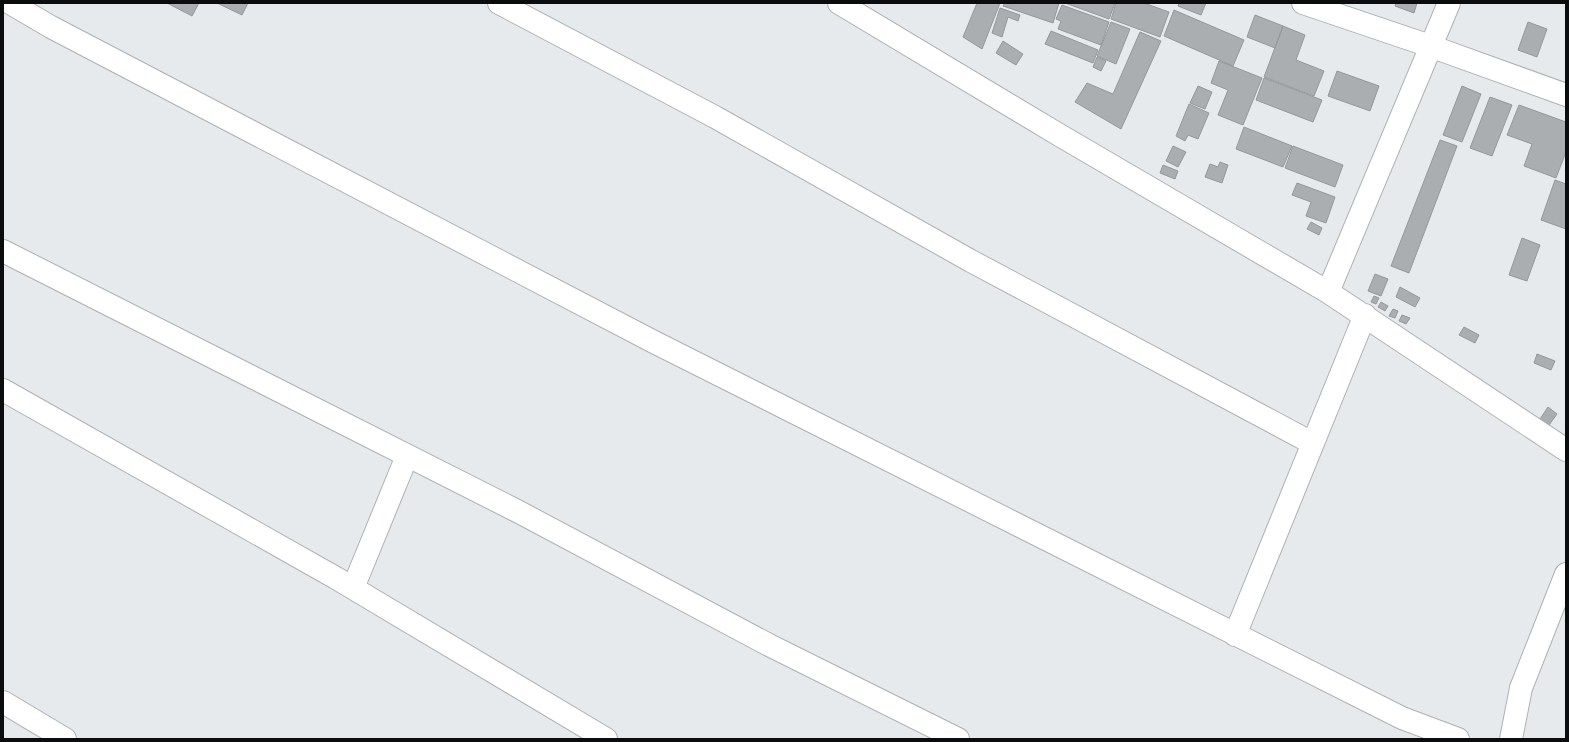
<svg xmlns="http://www.w3.org/2000/svg" width="1569" height="742" viewBox="0 0 1569 742" font-family="Helvetica,sans-serif">
<rect width="100%" height="100%" fill="#e6eaed"/>
<path fill="#aaaeb1" stroke="#94989b" d="M167 3H199L192 16Z
M217 3H248L242 15Z
M977 3H1000L982 49 963 37Z
M1005 3H1059L1053 23 1003 6Z
M1065 3H1115L1109 19Z
M1116 3H1144L1169 12 1160 37 1111 19Z
M1179 3H1206L1201 15 1178 6Z
M1396 3H1417L1414 13 1395 6Z
M1062 5 1109 22 1101 45 1058 29 1061 21 1056 19Z
M1000 8 1020 15 1018 21 1008 17 1002 37 992 33Z
M1174 10 1244 40 1233 66 1164 36Z
M1255 15 1283 26 1275 48 1247 37Z
M1111 22 1130 29 1116 64 1097 56Z
M1528 22 1547 29 1537 57 1518 50Z
M1283 26 1305 35 1296 60 1324 71 1314 96 1264 77Z
M1051 31 1098 50 1093 63 1045 44Z
M1140 32 1161 41 1121 129 1075 102 1087 83 1113 94Z
M1003 41 1023 54 1016 65 996 53Z
M1097 57 1106 61 1101 71 1093 67Z
M1219 61 1262 78 1243 125 1218 115 1228 90 1211 83Z
M1337 71 1379 86 1370 111 1328 96Z
M1264 78 1322 100 1313 122 1256 100Z
M1198 86 1212 92 1205 109 1190 103Z
M1462 86 1481 94 1462 142 1443 135Z
M1490 97 1512 105 1492 156 1470 148Z
M1189 104 1209 113 1198 139 1188 135 1185 141 1176 136Z
M1519 105 1566 122V152L1556 178 1524 166 1532 144 1507 135Z
M1244 127 1292 146 1283 167 1236 149Z
M1440 140 1457 146 1409 273 1391 266Z
M1173 146 1186 152 1178 167 1166 161Z
M1293 146 1343 165 1335 187 1285 168Z
M1220 162 1228 165 1222 183 1205 177 1210 164 1218 167Z
M1163 165 1178 171 1175 179 1160 173Z
M1555 180 1566 184V229L1541 220Z
M1297 183 1335 197 1326 223 1306 216 1311 202 1292 195Z
M1311 222 1322 228 1319 235 1307 229Z
M1522 238 1540 245 1527 281 1509 275Z
M1375 274 1388 279 1381 296 1368 291Z
M1400 287 1420 298 1415 307 1396 297Z
M1374 296 1379 298 1376 304 1371 302Z
M1381 302 1388 306 1385 311 1378 307Z
M1393 309 1398 311 1395 318 1389 316Z
M1402 315 1410 318 1406 324 1399 321Z
M1464 327 1479 335 1475 343 1459 335Z
M1537 354 1555 361 1551 370 1534 363Z
M1548 407 1557 414 1549 425 1540 419Z"/>
<g fill="none" stroke-linecap="round" stroke-linejoin="round">
<defs>
<path id="minor" d="M10 3 51 27 654 342 1402 718 1458 739
M499 3 715 117 971 261 1312 443
M839 3 1061 136 1328 292 1566 450
M1303 3 1430 46 1566 95
M3 251 519 512 769 645 958 739
M1328 292 1449 3
M3 390 336 578 606 739
M353 588 407 456
M1235 635 1365 315
M3 702 65 739
M1511 739 1521 688 1566 574"/>
</defs>
<use href="#minor" stroke="#adb1b4" stroke-width="24"/>
<use href="#minor" stroke="#fff" stroke-width="22"/>
</g>
<rect width="1569" height="742" fill="none" stroke="#0a0c0d" stroke-width="8"/>
</svg>
